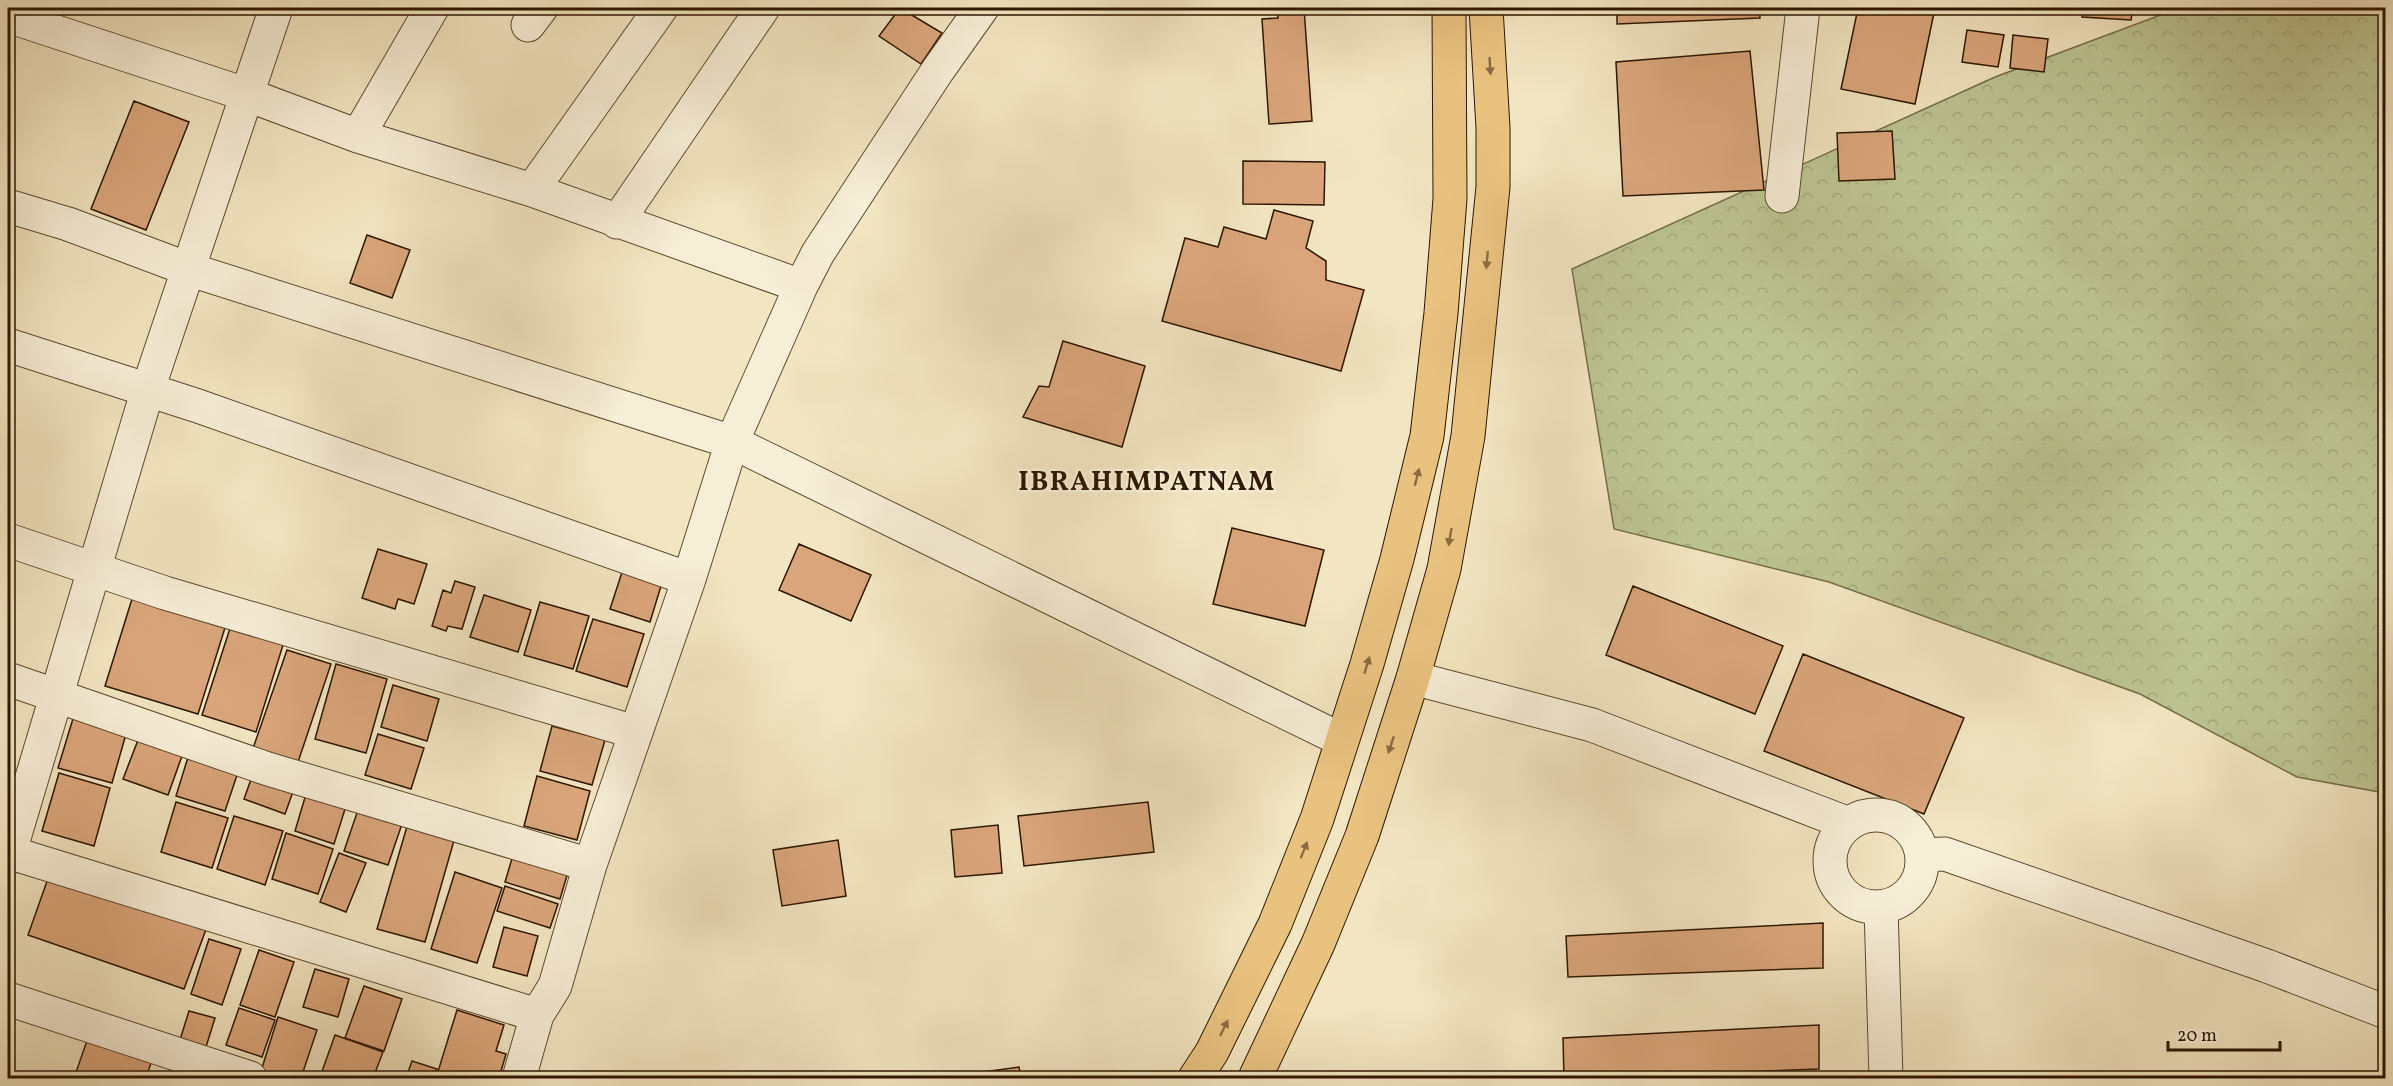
<svg xmlns="http://www.w3.org/2000/svg" width="2393" height="1086" viewBox="0 0 2393 1086" font-family="Vollkorn,serif">
<defs>
<pattern id="forest-crowns" width="20" height="18" patternUnits="userSpaceOnUse" patternTransform="scale(1.5)"><rect width="20" height="18" fill="#bcc492"/><path d="M2 6a3 3 0 1 1 6 0M12 15a3 3 0 1 1 6 0" fill="none" stroke="#a2a87c"/></pattern>
</defs>
<rect width="100%" height="100%" fill="#f2e5c1"/>
<filter id="stains"><feTurbulence type="fractalNoise" baseFrequency=".00333" numOctaves="4"/><feColorMatrix values="0 0 0 0 .2 0 0 0 0 .09 0 0 0 0 .02 0 0 0 .5 -.17"/></filter>
<radialGradient id="worn" r=".72"><stop offset=".6" stop-color="#630" stop-opacity="0"/><stop offset="1" stop-color="#630" stop-opacity=".3"/></radialGradient>
<path fill="url(#forest-crowns)" stroke="#746e49" stroke-width="1.5" d="M2168 8H2385V793L2297 777 2140 694 1829 582 1614 529 1572 269 1995 77 2166 13Z"/>
<path fill="#daa57b" stroke="#2d1700" stroke-width="1.5" d="M900 8 942 33 921 64 879 36Z
M1277 8H1304L1312 121 1269 124 1262 19 1278 18Z
M1617 8H1759L1760 18 1617 24Z
M1858 8H1935L1915 104 1841 89Z
M2083 8H2133L2131 20 2082 17Z
M1967 30 2004 35 1998 67 1962 62Z
M2013 35 2048 39 2044 72 2010 68Z
M1750 51 1764 190 1623 196 1616 62Z
M134 101 189 122 146 230 91 209Z
M1892 131 1895 179 1839 181 1837 133Z
M1243 161 1325 162 1324 205 1243 204Z
M1274 210 1313 221 1306 248 1326 261V280L1364 290 1341 371 1162 321 1185 238 1218 247 1224 227 1266 239Z
M367 235 410 250 392 298 350 283Z
M1063 341 1145 366 1122 447 1023 417 1039 386 1049 387Z
M1232 528 1324 550 1305 626 1213 604Z
M799 544 871 575 851 621 779 590Z
M378 549 427 564 414 604 398 599 395 609 362 598Z
M626 560 665 573 650 622 610 609Z
M455 581 475 587 462 629 448 626 446 631 432 626 443 590 451 593Z
M136 586 229 615 198 714 105 686Z
M1633 586 1783 646 1755 714 1606 655Z
M484 595 531 610 518 652 470 637Z
M540 602 589 616 573 669 524 655Z
M234 616 287 632 256 732 202 715Z
M593 619 644 634 627 687 576 671Z
M287 650 331 664 295 771 250 757Z
M1803 654 1964 718 1924 814 1764 751Z
M336 664 387 679 366 753 315 739Z
M393 685 439 699 427 741 381 727Z
M75 712 128 727 112 783 58 768Z
M552 726 605 740 592 785 540 771Z
M378 734 424 748 411 789 365 775Z
M138 740 182 756 168 795 123 779Z
M189 754 239 769 225 811 176 796Z
M254 771 295 786 285 814 244 799Z
M59 773 110 788 94 846 42 831Z
M537 776 590 791 577 840 524 826Z
M306 794 346 806 334 844 295 831Z
M176 802 228 818 212 868 161 852Z
M1148 802 1154 852 1024 866 1018 816Z
M359 807 403 821 388 865 344 851Z
M234 816 283 831 265 885 217 869Z
M408 823 455 837 425 942 377 929Z
M998 825 1002 873 955 877 951 830Z
M286 833 333 849 318 894 272 879Z
M838 840 846 896 782 906 773 850Z
M339 853 366 863 346 912 320 902Z
M513 855 568 872 560 899 505 882Z
M51 870 208 924 184 989 28 935Z
M455 872 502 888 477 963 431 949Z
M505 886 558 904 550 928 497 911Z
M1823 923V968L1568 977 1566 936Z
M504 927 538 936 527 976 493 967Z
M209 939 241 949 222 1005 191 994Z
M259 950 294 962 275 1017 240 1005Z
M315 969 349 979 338 1017 303 1007Z
M364 986 402 999 384 1051 345 1038Z
M239 1008 275 1020 262 1057 226 1045Z
M457 1010 504 1025 496 1051 506 1054 499 1078H436Z
M189 1011 215 1018 205 1050 179 1043Z
M278 1017 317 1030 301 1078H285L261 1071Z
M1819 1025V1069L1564 1078 1563 1038Z
M90 1032 154 1054 146 1078H74Z
M335 1035 383 1052 373 1078 320 1077Z
M412 1061 437 1069 434 1078H406Z
M1019 1067 1021 1078H946V1077Z"/>
<g fill="none" stroke-linecap="round" stroke-linejoin="round">
<defs>
<path id="street" d="M8 16 248 95 358 136 532 190 801 286
M528 25 541 8
M358 136 432 8
M532 190 661 8
M1782 196 1803 8
M8 206 68 224 188 269 732 442 1342 740
M617 222 763 8
M8 345 198 406 689 579
M8 540 165 593 635 732
M1413 678 1592 725 1849 824
M8 679 268 769 590 865
M1830 861a46 46 0 1 1 92 0a46 46 0 1 1-92 0Z
M8 852 537 1015
M1922 855 1945 854 2267 966 2386 1012
M8 858 148 389 276 8
M1881 907 1886 1078
M8 999 250 1078
M519 1078 537 1015 555 986 590 865 689 579 732 442 801 286 818 253 938 70 982 8"/>
<path id="highway" d="M1195 1078 1212 1052 1275 924 1317 819 1367 664 1397 559 1427 436 1441 313 1450 199 1449 8
M1255 1078 1318 944 1362 836 1413 678 1444 569 1468 436 1493 187V128L1486 8"/>
</defs>
<use href="#street" stroke="#5e4a30" stroke-width="35"/>
<use href="#highway" stroke="#2d1700" stroke-width="35"/>
<use href="#street" stroke="#f7eed7" stroke-width="33"/>
<use href="#highway" stroke="#e9c280" stroke-width="33"/>
</g>
<defs><path id="oneway-solid" d="M-6-.8H1V-3.2L6.5 0L1 3.2V.8H-6Z" transform="scale(1.5)"/></defs>
<g fill="#8b6c40">
<use href="#oneway-solid" transform="translate(1490 66) rotate(87)"/>
<use href="#oneway-solid" transform="translate(1487 260) rotate(95)"/>
<use href="#oneway-solid" transform="translate(1417 477) rotate(-76)"/>
<use href="#oneway-solid" transform="translate(1450 537) rotate(100)"/>
<use href="#oneway-solid" transform="translate(1367 665) rotate(-73)"/>
<use href="#oneway-solid" transform="translate(1391 745) rotate(108)"/>
<use href="#oneway-solid" transform="translate(1304 850) rotate(-68)"/>
<use href="#oneway-solid" transform="translate(1224 1028) rotate(-64)"/>
</g>
<g text-anchor="middle" stroke-width="5" stroke-linejoin="round" paint-order="stroke">
<g font-size="27" font-weight="bold" letter-spacing="1.5" fill="#2d1700" stroke="#f7eed7">
<text x="1147" y="490">IBRAHIMPATNAM</text>
</g>
</g>
<rect width="2393" height="1086" fill="none" stroke="#f2e5c1" stroke-width="30"/>
<rect x="9" y="9" width="2375" height="1068" fill="none" stroke="#2d1700" stroke-width="3"/>
<rect x="15" y="15" width="2363" height="1056" fill="none" stroke="#2d1700" stroke-width="1.5"/>
<path d="M2168 1041v9h112v-9" fill="none" stroke="#2d1700" stroke-width="3"/>
<text x="2177" y="1041" font-size="18" fill="#2d1700" stroke="#f7eed7" stroke-width="4.5" paint-order="stroke">20 m</text>
<rect width="100%" height="100%" filter="url(#stains)"/>
<rect width="100%" height="100%" fill="url(#worn)"/>
</svg>
